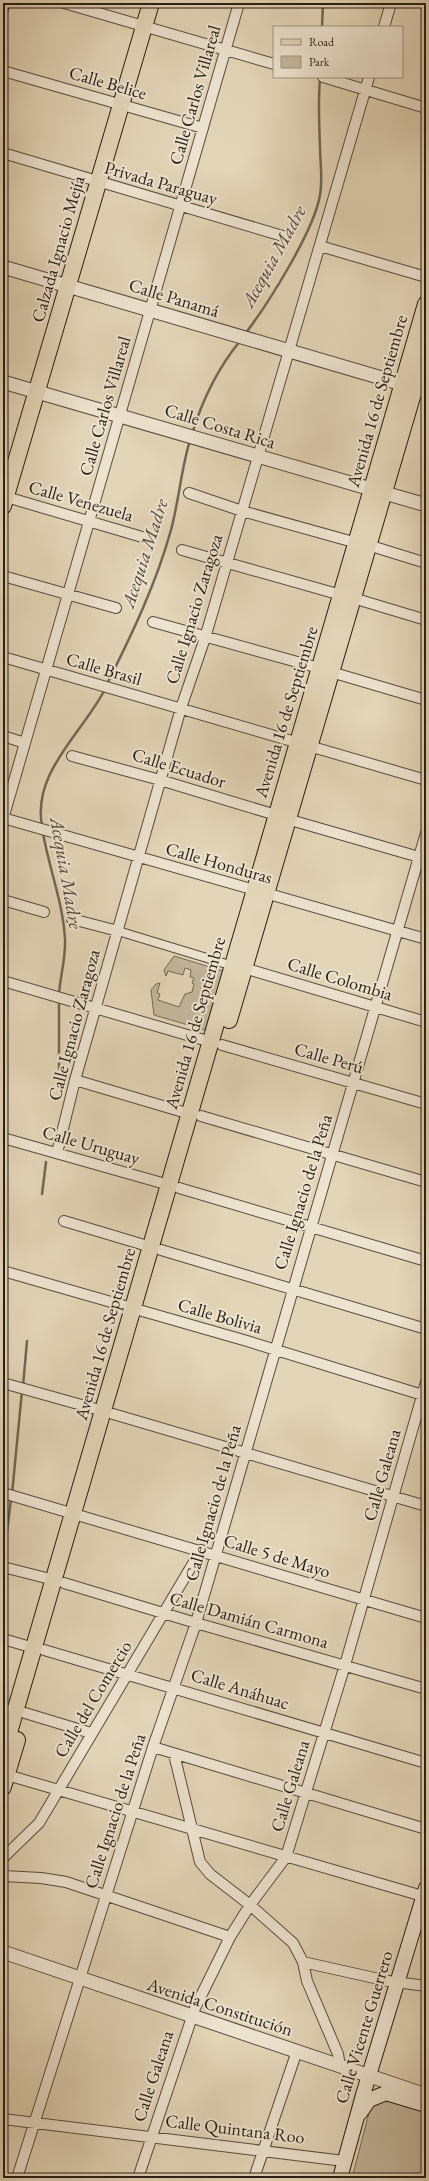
<svg xmlns="http://www.w3.org/2000/svg" width="429" height="2181" viewBox="0 0 429 2181" font-family="'EB Garamond',serif">
<rect width="100%" height="100%" fill="#e3d5b7"/>
<filter id="stains"><feTurbulence type="fractalNoise" baseFrequency=".005" numOctaves="4"/><feColorMatrix values="0 0 0 0 .2 0 0 0 0 .09 0 0 0 0 .02 0 0 0 .5 -.17"/></filter>
<radialGradient id="worn" r=".72"><stop offset=".6" stop-color="#630" stop-opacity="0"/><stop offset="1" stop-color="#630" stop-opacity=".3"/></radialGradient>
<path fill="#c3b69b" stroke="#756a58" d="M174 956 223 971 205 1030 154 1015 151 990 156 984 160 983 157 993 160 994 158 1000 179 1007 185 994 192 992 194 984 192 983 194 978 190 977 191 970 185 968 183 975 168 971 166 976 164 970Z
M382 2099 426 2110V2178H352L370 2109 375 2102Z"/>
<g fill="none" stroke-linecap="round" stroke-linejoin="round">
<path stroke="#716755" stroke-width="2.5" d="M322 27 323 3
M245 334C268 304 314 231 320 195 323 179 320 162 320 146 319 123 318 101 320 79
M192 434C202 401 218 368 240 341
M107 684C132 634 156 584 171 530 179 500 181 470 190 440
M42 826C32 772 83 733 105 689
M43 833C49 868 63 903 65 939 66 958 60 976 59 995
M59 1000V1069
M42 1194 46 1162
M23 1386 27 1341
M12 1494 22 1391
M3 1565 11 1499"/>
<defs>
<path id="pedestrian" d="M118 931 233 966"/>
<path id="minor" d="M64 3 274 64
M3 9 5 3
M384 27 391 3
M3 71 203 128
M323 77 426 108
M3 153 286 237
M320 246 426 277
M189 493 242 511 357 543
M3 496 149 539
M368 545 426 563
M182 550 341 595
M3 576 116 608
M353 598 426 620
M153 622 319 668
M3 657 426 780
M331 672 426 700
M3 736 25 743
M72 756 160 780 276 815
M3 818 426 939
M3 819 239 3
M287 819 426 859
M3 900 44 912
M72 919 118 931
M244 968 426 1022
M3 981 211 1042
M222 1045 426 1104
M75 1080 190 1114
M201 1116 426 1182
M3 1138 169 1185
M57 1153 75 1080 181 708 205 638 369 77
M179 1188 426 1261
M64 1221 151 1247
M161 1250 426 1329
M3 1271 247 1341 426 1396
M3 1383 103 1411
M113 1414 426 1506
M3 1493 426 1618
M3 1567 54 1580
M64 1583 196 1623 426 1689
M3 1639 34 1648
M44 1650 426 1763
M3 1709 15 1713
M25 1713 91 1733
M153 1747 426 1829
M174 1754 200 1862 210 1874 250 1905 293 1943 303 1962 307 1981 338 2054 340 2066
M7 1775 426 1897
M3 1858 39 1823 201 1550
M3 1876 41 1878 66 1882 230 1937
M303 1962 388 1981 426 1986
M3 2119 344 2161
M17 2178 153 1747 196 1623 426 833
M138 2178 195 2008 230 1937 250 1905 286 1857 345 1665 426 1382
M254 2178 297 2051"/>
<path id="tertiary" d="M3 267 426 391
M3 382 426 505
M3 1952 426 2095"/>
<path id="secondary" d="M360 2113 369 2100 386 2093 426 2105
M340 2178 363 2095 426 1888"/>
<path id="primary" d="M3 506 151 3
M229 1020 426 349
M3 1753 426 304
M3 1787 17 1740"/>
</defs>
<use href="#pedestrian" stroke="#564c3d" stroke-width="10"/>
<use href="#minor" stroke="#564c3d" stroke-width="12"/>
<use href="#tertiary" stroke="#564c3d" stroke-width="15"/>
<use href="#secondary" stroke="#271e14" stroke-width="16"/>
<use href="#primary" stroke="#271e14" stroke-width="18"/>
<use href="#pedestrian" stroke="#ede4d0" stroke-width="8"/>
<use href="#minor" stroke="#ede4d0" stroke-width="10"/>
<use href="#tertiary" stroke="#ede4d0" stroke-width="13"/>
<use href="#secondary" stroke="#ede4d0" stroke-width="14"/>
<use href="#primary" stroke="#e3d5b7" stroke-width="16"/>
</g>
<g text-anchor="middle" stroke-width="4" stroke-linejoin="round" paint-order="stroke">
<g font-size="18" fill="#271e14" stroke="#ede4d0">
<text transform="translate(108 83) rotate(16)" y="6">Calle Belice</text>
<text transform="translate(195 95) rotate(-74)" y="6">Calle Carlos Villareal</text>
<text transform="translate(161 183) rotate(16)" y="6">Privada Paraguay</text>
<text transform="translate(58 249) rotate(-74)" y="6">Calzada Ignacio Mejía</text>
<text transform="translate(174 298) rotate(17)" y="6">Calle Panamá</text>
<text transform="translate(377 401) rotate(-74)" y="6">Avenida 16 de Septiembre</text>
<text transform="translate(105 406) rotate(-74)" y="6">Calle Carlos Villareal</text>
<text transform="translate(220 426) rotate(17)" y="6">Calle Costa Rica</text>
<text transform="translate(81 501) rotate(16)" y="6">Calle Venezuela</text>
<text transform="translate(194 609) rotate(-73)" y="6">Calle Ignacio Zaragoza</text>
<text transform="translate(104 669) rotate(16)" y="6">Calle Brasil</text>
<text transform="translate(286 712) rotate(-73)" y="6">Avenida 16 de Septiembre</text>
<text transform="translate(179 768) rotate(17)" y="6">Calle Ecuador</text>
<text transform="translate(219 863) rotate(16)" y="6">Calle Honduras</text>
<text transform="translate(340 979) rotate(17)" y="6">Calle Colombia</text>
<text transform="translate(195 1023) rotate(-74)" y="6">Avenida 16 de Septiembre</text>
<text transform="translate(74 1025) rotate(-75)" y="6">Calle Ignacio Zaragoza</text>
<text transform="translate(329 1058) rotate(16)" y="6">Calle Perú</text>
<text transform="translate(91 1145) rotate(16)" y="6">Calle Uruguay</text>
<text transform="translate(303 1192) rotate(-73)" y="6">Calle Ignacio de la Peña</text>
<text transform="translate(220 1316) rotate(16)" y="6">Calle Bolivia</text>
<text transform="translate(105 1334) rotate(-74)" y="6">Avenida 16 de Septiembre</text>
<text transform="translate(382 1475) rotate(-74)" y="6">Calle Galeana</text>
<text transform="translate(213 1503) rotate(-74)" y="6">Calle Ignacio de la Peña</text>
<text transform="translate(277 1556) rotate(17)" y="6">Calle 5 de Mayo</text>
<text transform="translate(249 1620) rotate(16)" y="6">Calle Damián Carmona</text>
<text transform="translate(240 1689) rotate(17)" y="6">Calle Anáhuac</text>
<text transform="translate(93 1699) rotate(-59)" y="6">Calle del Comercio</text>
<text transform="translate(290 1786) rotate(-73)" y="6">Calle Galeana</text>
<text transform="translate(115 1811) rotate(-72)" y="6">Calle Ignacio de la Peña</text>
<text transform="translate(220 2007) rotate(18)" y="6">Avenida Constitución</text>
<text transform="translate(364 2027) rotate(-73)" y="6">Calle Vicente Guerrero</text>
<text transform="translate(153 2076) rotate(-72)" y="6">Calle Galeana</text>
<text transform="translate(235 2129) rotate(7)" y="6">Calle Quintana Roo</text>
</g>
<g font-size="19" font-style="italic" fill="#52483a" stroke="#ede4d0">
<text transform="translate(273 256) rotate(-61)" y="7">Acequia Madre</text>
<text transform="translate(144 553) rotate(-72)" y="7">Acequia Madre</text>
<text transform="translate(67 873) rotate(80)" y="7">Acequia Madre</text>
</g>
</g>
<rect width="429" height="2181" fill="none" stroke="#e3d5b7" stroke-width="16"/>
<rect x="4" y="4" width="421" height="2173" fill="none" stroke="#271e14" stroke-width="2"/>
<rect x="8" y="8" width="413" height="2165" fill="none" stroke="#271e14"/>
<rect x="273" y="26" width="130" height="52" fill="#ede4d0" stroke="#9e9585"/>
<rect x="281" y="39" width="20" height="6" fill="#e3d5b7" stroke="#9e9585"/>
<text x="309" y="46" font-size="12" fill="#271e14">Road</text>
<rect x="281" y="56" width="20" height="12" fill="#c3b69b" stroke="#9e9585"/>
<text x="309" y="66" font-size="12" fill="#271e14">Park</text>
<rect width="100%" height="100%" filter="url(#stains)"/>
<rect width="100%" height="100%" fill="url(#worn)"/>
</svg>
